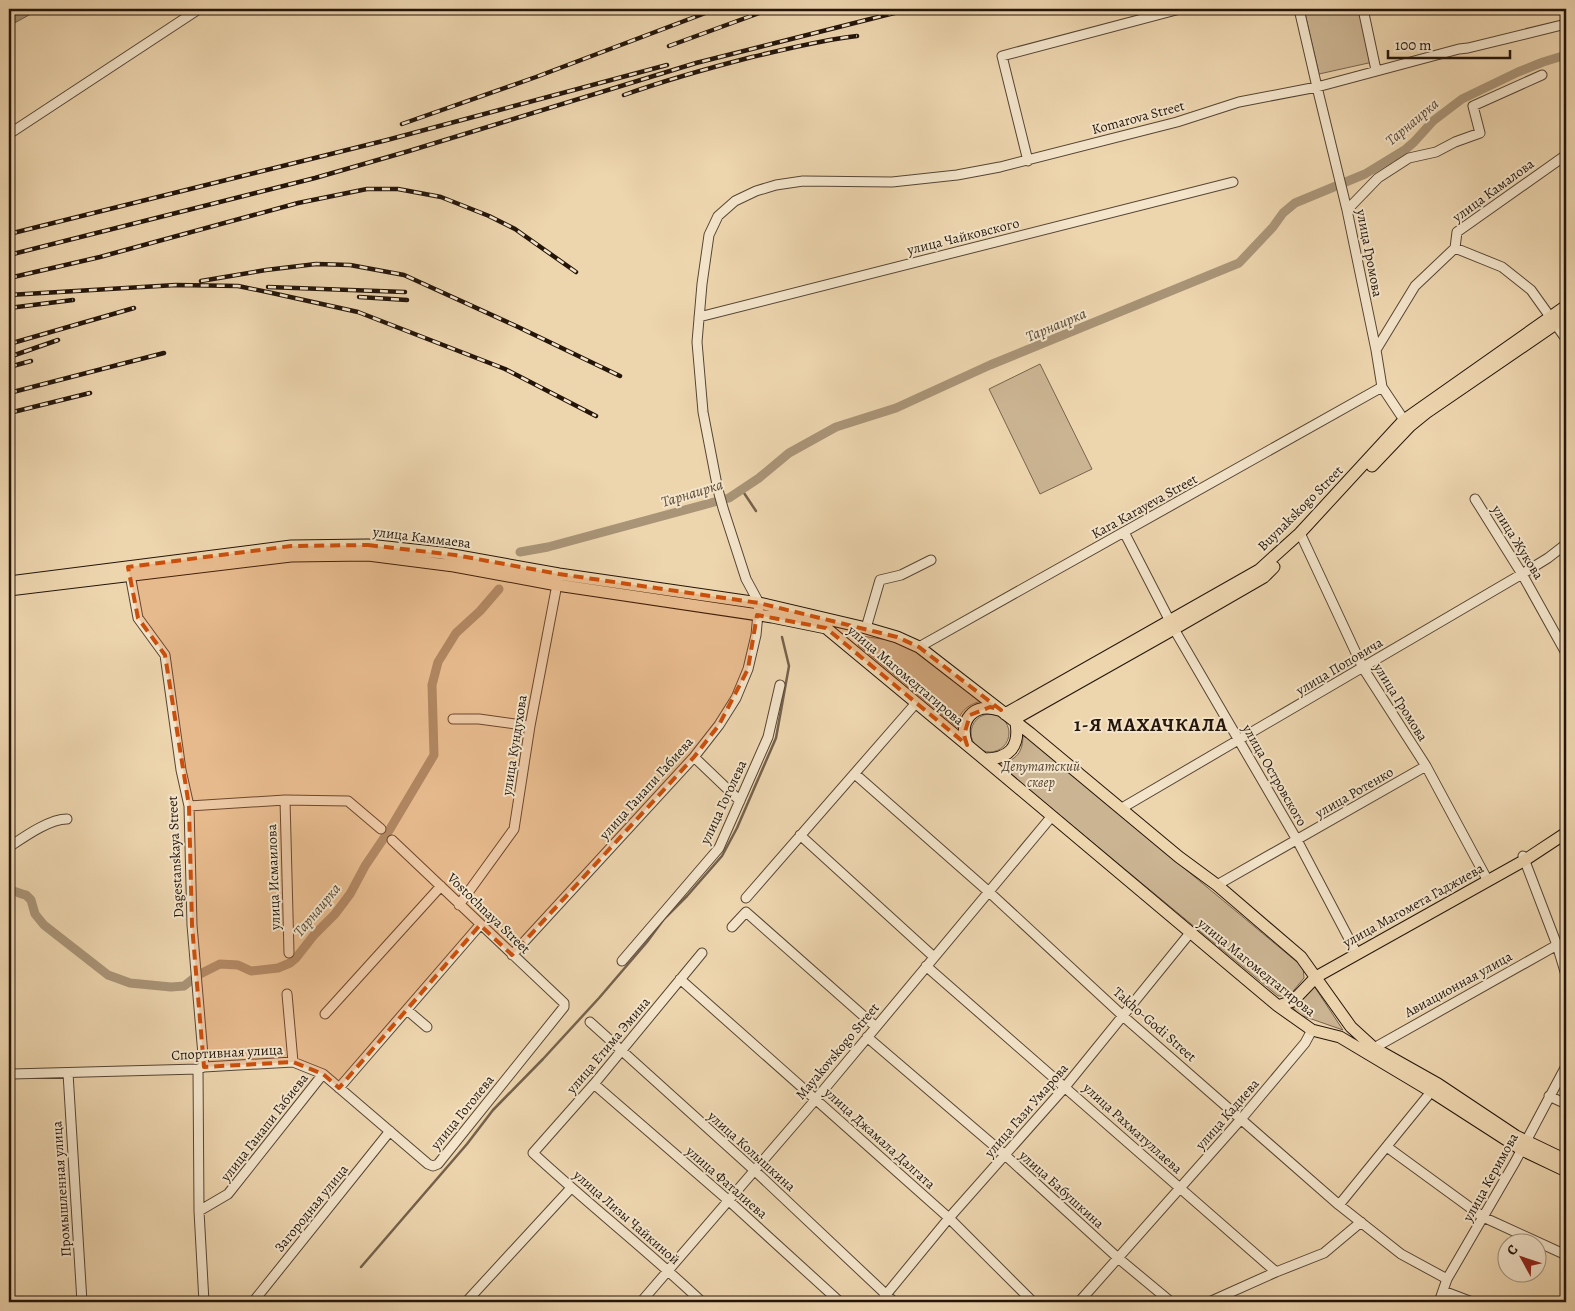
<svg xmlns="http://www.w3.org/2000/svg" width="1575" height="1311" viewBox="0 0 1575 1311" font-family="Alegreya,serif">
<rect width="100%" height="100%" fill="#edd5ae"/>
<filter id="stains"><feTurbulence type="fractalNoise" baseFrequency=".004" numOctaves="4"/><feColorMatrix values="0 0 0 0 .2 0 0 0 0 .09 0 0 0 0 .02 0 0 0 .5 -.17"/></filter>
<radialGradient id="worn" r=".72"><stop offset=".6" stop-color="#630" stop-opacity="0"/><stop offset="1" stop-color="#630" stop-opacity=".3"/></radialGradient>
<path fill="#cbb492" stroke="#78644e" d="M1304 9H1360L1373 62 1319 74Z
M1040 364 1092 469 1040 494 989 389Z
M862 636 895 641 918 652 981 701C967 705 957 713 958 728L858 645Z
M971 733a19 19 0 1 1 38 0a19 19 0 1 1-38 0Z
M1023 734 1303 967 1304 978 1289 996H1278L998 764C1017 760 1023 753 1023 734Z
M1314 986 1343 1030 1300 1015 1292 1007Z"/>
<path fill="#a99477" stroke="#74614c" d="M9 9H40L9 26Z"/>
<g fill="none" stroke-linecap="round" stroke-linejoin="round">
<path stroke="#74614c" stroke-width="2.5" d="M742 490 756 511
M361 1267 467 1144 493 1110 543 1059 599 998 647 942 664 919 687 896 722 856 737 828 776 738 789 666 782 637"/>
<path stroke="#a99477" stroke-width="9" d="M520 552 548 547 729 498 759 478 789 453 836 427 896 408 990 365 1239 263 1273 227 1283 213 1295 203 1365 174 1406 149 1414 142 1433 121 1462 99 1518 72 1543 62 1566 55
M9 891C15 890 20 894 26 895L31 900 35 914 44 925 108 975 130 983 171 987 184 986 198 975 220 964 238 965 251 971 278 968 290 963 296 958 314 935 335 914 350 894 365 866 390 829 434 755 432 685 438 662 456 633 480 611 499 589"/>
<defs>
<path id="minor" d="M1299 9 1317 87 1347 210 1376 350 1382 387 1404 420
M1363 9 1376 70
M9 134 199 9
M1028 161 1002 56 1180 9
M1347 210 1378 178 1409 158 1436 152 1455 142 1480 133 1473 106 1542 75
M1455 248 1502 267 1531 290 1566 339
M699 317 1233 182
M1376 350 1415 286 1455 248 1457 232 1566 155
M1475 499 1522 574 1566 653
M1124 532 1174 629 1297 840 1357 954
M1300 533 1363 668 1426 766 1488 881
M129 569 138 618 165 655 181 770 189 806 192 925 204 1067
M866 628 880 580 901 575 931 560
M919 647 1382 387
M453 719H479L530 726
M694 757 740 801
M855 774 989 892 1123 1016 1339 1205 1401 1254 1447 1279
M285 800 289 953
M189 806 285 800 348 801 381 829
M1122 808 1522 574 1548 558 1566 544
M800 835 934 957
M9 847C24 837 49 819 67 819
M1523 856 1557 945 1566 975
M1217 885 1426 766
M746 898 916 703
M459 905 514 829 530 726 558 579
M732 927 746 912 876 1027
M512 955 694 757 719 725 736 698 748 669 756 635 759 603 746 579 723 508 718 490 703 412 697 342 702 284 709 235 718 216 735 201 756 191 776 185 803 181 892 182 957 175 1000 167 1177 122 1239 102 1317 87 1459 49 1468 48 1566 24
M622 961 719 848 768 737 780 685
M926 966 1276 1272
M680 979 949 1218 1033 1302
M287 994 293 1062
M407 1010 427 1027
M325 1014 441 886
M590 1022 754 1170 894 1302
M867 1037 1005 1155 1118 1258 1171 1302
M1374 1048 1557 945
M198 1069 199 1211 204 1302
M68 1073 82 1302
M12 1074 198 1069 204 1067 293 1062 323 1074 428 1164 433 1166 438 1164 564 1007V1003L392 840
M594 1084 728 1200 840 1302
M339 1088 480 925
M1549 1096 1566 1104
M1387 1147 1483 1217 1566 1255
M1339 1205 1435 1087
M199 1211 228 1194 323 1074
M1443 1291 1472 1302
M253 1302 390 1131
M466 1302 571 1188
M641 1302 816 1099 1052 816
M702 1302C647 1250 588 1204 533 1153L594 1084 702 953
M880 1302 949 1218 1065 1087 1190 933
M1079 1302 1242 1118 1305 1043 1312 1030
M1209 1302 1276 1272 1324 1253 1361 1222
M1439 1302 1447 1279 1515 1162 1566 1066"/>
<path id="major" d="M1372 466 1410 426 1426 413 1566 317
M9 582 291 546 368 545 442 553 559 574 759 603 866 628 897 637 919 647 1030 733 1179 857 1217 885 1301 957 1351 1027 1374 1048 1438 1084 1516 1136 1566 1160
M9 590 291 556 368 555 454 566 557 585 772 617 826 628 984 759 1278 1006 1312 1030 1340 1037 1432 1092 1522 1150 1566 1171
M1005 714 1259 570 1300 533 1404 420 1566 306
M1013 720 1174 629 1264 577 1274 567
M967 745C958 721 973 702 999 710
M984 759C1009 759 1020 747 1016 723
M1278 1006 1293 1001 1316 977 1525 860 1566 833"/>
</defs>
<use href="#minor" stroke="#564534" stroke-width="11"/>
<use href="#major" stroke="#24150b" stroke-width="13"/>
<use href="#minor" stroke="#f3e4ca" stroke-width="9"/>
<use href="#major" stroke="#edd5ae" stroke-width="11"/>
<defs>
<path id="rail" d="M669 46 762 12 773 9
M624 95C666 80 709 68 752 57 787 49 821 40 857 36
M402 124 536 77 716 9
M9 234 387 140 667 65
M9 255 315 178 409 151 696 63 910 9
M9 278 100 257 298 203 367 189H398L441 197 489 216 515 229 576 272
M201 281 266 270 316 264 350 265 404 275 516 326 620 376
M268 287 405 292
M9 295 176 285 238 286 272 293 358 312 505 369 596 416
M359 297 407 300
M9 308 73 300
M9 344 134 308
M9 357 58 340
M9 367 31 361
M9 393 164 353
M9 413 90 393"/>
</defs>
<use href="#rail" stroke="#24150b" stroke-width="4.5"/>
<use href="#rail" stroke="#f3e4ca" stroke-width="2.5" stroke-dasharray="8" stroke-linecap="butt"/>
</g>
<path fill="#cb4f0c" fill-opacity="0.2" stroke="#cb4f0c" stroke-width="4" stroke-dasharray="10 6" stroke-linejoin="round" d="M368 545 455 555 559 574 759 603 897 637 919 647 1001 710 990 707 970 715 964 735 967 745 826 628 757 615 748 669 719 725 694 757 512 955 480 925 339 1088 323 1074 293 1062 204 1067 192 925 189 806 165 655 138 618 128 567 291 546Z"/>
<g text-anchor="middle" stroke-width="4" stroke-linejoin="round" paint-order="stroke">
<g font-size="14" fill="#24150b" stroke="#f3e4ca">
<text transform="translate(1138 117) rotate(-15)" y="5">Komarova Street</text>
<text transform="translate(1493 190) rotate(-36)" y="5">улица Камалова</text>
<text transform="translate(963 236) rotate(-14)" y="5">улица Чайковского</text>
<text transform="translate(1370 253) rotate(79)" y="5">улица Громова</text>
<text transform="translate(1144 506) rotate(-29)" y="5">Kara Karayeva Street</text>
<text transform="translate(1300 508) rotate(-45)" y="5">Buynakskogo Street</text>
<text transform="translate(422 537) rotate(7)" y="5">улица Каммаева</text>
<text transform="translate(1518 542) rotate(58)" y="5">улица Жукова</text>
<text transform="translate(1339 666) rotate(-31)" y="5">улица Поповича</text>
<text transform="translate(906 675) rotate(40)" y="5">улица Магомедтагирова</text>
<text transform="translate(1401 702) rotate(58)" y="5">улица Громова</text>
<text transform="translate(514 745) rotate(-81)" y="5">улица Кундухова</text>
<text transform="translate(1275 775) rotate(60)" y="5">улица Островского</text>
<text transform="translate(646 788) rotate(-48)" y="5">улица Ганапи Габиева</text>
<text transform="translate(1354 792) rotate(-30)" y="5">улица Ротенко</text>
<text transform="translate(723 802) rotate(-65)" y="5">улица Гоголева</text>
<text transform="translate(175 857) rotate(-93)" y="5">Dagestanskaya Street</text>
<text transform="translate(273 877) rotate(-92)" y="5">улица Исмаилова</text>
<text transform="translate(1413 905) rotate(-29)" y="5">улица Магомета Гаджиева</text>
<text transform="translate(489 913) rotate(44)" y="5">Vostochnaya Street</text>
<text transform="translate(1257 967) rotate(39)" y="5">улица Магомедтагирова</text>
<text transform="translate(1458 984) rotate(-29)" y="5">Авиационная улица</text>
<text transform="translate(1155 1024) rotate(41)" y="5">Takho-Godi Street</text>
<text transform="translate(608 1045) rotate(-50)" y="5">улица Етима Эмина</text>
<text transform="translate(837 1051) rotate(-50)" y="5">Mayakovskogo Street</text>
<text transform="translate(227 1052) rotate(-3)" y="5">Спортивная улица</text>
<text transform="translate(1026 1110) rotate(-49)" y="5">улица Гази Умарова</text>
<text transform="translate(462 1112) rotate(-51)" y="5">улица Гоголева</text>
<text transform="translate(1227 1114) rotate(-49)" y="5">улица Кадиева</text>
<text transform="translate(264 1127) rotate(-52)" y="5">улица Ганапи Габиева</text>
<text transform="translate(1133 1128) rotate(42)" y="5">улица Рахматуллаева</text>
<text transform="translate(880 1138) rotate(42)" y="5">улица Джамала Далгата</text>
<text transform="translate(752 1151) rotate(42)" y="5">улица Колышкина</text>
<text transform="translate(1490 1177) rotate(-61)" y="5">улица Керимова</text>
<text transform="translate(727 1182) rotate(41)" y="5">улица Фаталиева</text>
<text transform="translate(61 1189) rotate(-94)" y="5">Промышленная улица</text>
<text transform="translate(1062 1189) rotate(42)" y="5">улица Бабушкина</text>
<text transform="translate(311 1208) rotate(-51)" y="5">Загородная улица</text>
<text transform="translate(627 1217) rotate(41)" y="5">улица Лизы Чайкиной</text>
</g>
<g font-size="14" font-style="italic" fill="#564534" stroke="#f3e4ca">
<text x="1041" y="771">Депутатский<tspan x="1041" dy="16">сквер</tspan></text>
</g>
<g font-size="15" font-style="italic" fill="#594836" stroke="#f3e4ca">
<text transform="translate(1412 122) rotate(-40)" y="5">Тарнаирка</text>
<text transform="translate(1056 325) rotate(-23)" y="5">Тарнаирка</text>
<text transform="translate(692 493) rotate(-17)" y="5">Тарнаирка</text>
<text transform="translate(317 910) rotate(-50)" y="5">Тарнаирка</text>
</g>
<g font-size="19" font-weight="bold" letter-spacing="1" fill="#24150b" stroke="#f3e4ca">
<text x="1151" y="731">1-Я МАХАЧКАЛА</text>
</g>
</g>
<rect width="1575" height="1311" fill="none" stroke="#edd5ae" stroke-width="30"/>
<rect x="10" y="10" width="1555" height="1291" fill="none" stroke="#24150b" stroke-width="2.5"/>
<rect x="15" y="15" width="1545" height="1281" fill="none" stroke="#24150b"/>
<g transform="translate(1522 1258) rotate(310)"><circle r="24" fill="#f3e4ca" stroke="#a0917e"/>
<path d="M0-4L9 19L0 12L-9 19Z" fill="#8f2418"/>
<text y="-8" font-size="14" font-weight="bold" text-anchor="middle" fill="#24150b">С</text>
</g>
<path d="M1388 50v8h122v-8" fill="none" stroke="#24150b" stroke-width="2.5"/>
<text x="1395" y="50" font-size="15" fill="#24150b" stroke="#f3e4ca" stroke-width="4" paint-order="stroke">100 m</text>
<rect width="100%" height="100%" filter="url(#stains)"/>
<rect width="100%" height="100%" fill="url(#worn)"/>
</svg>
